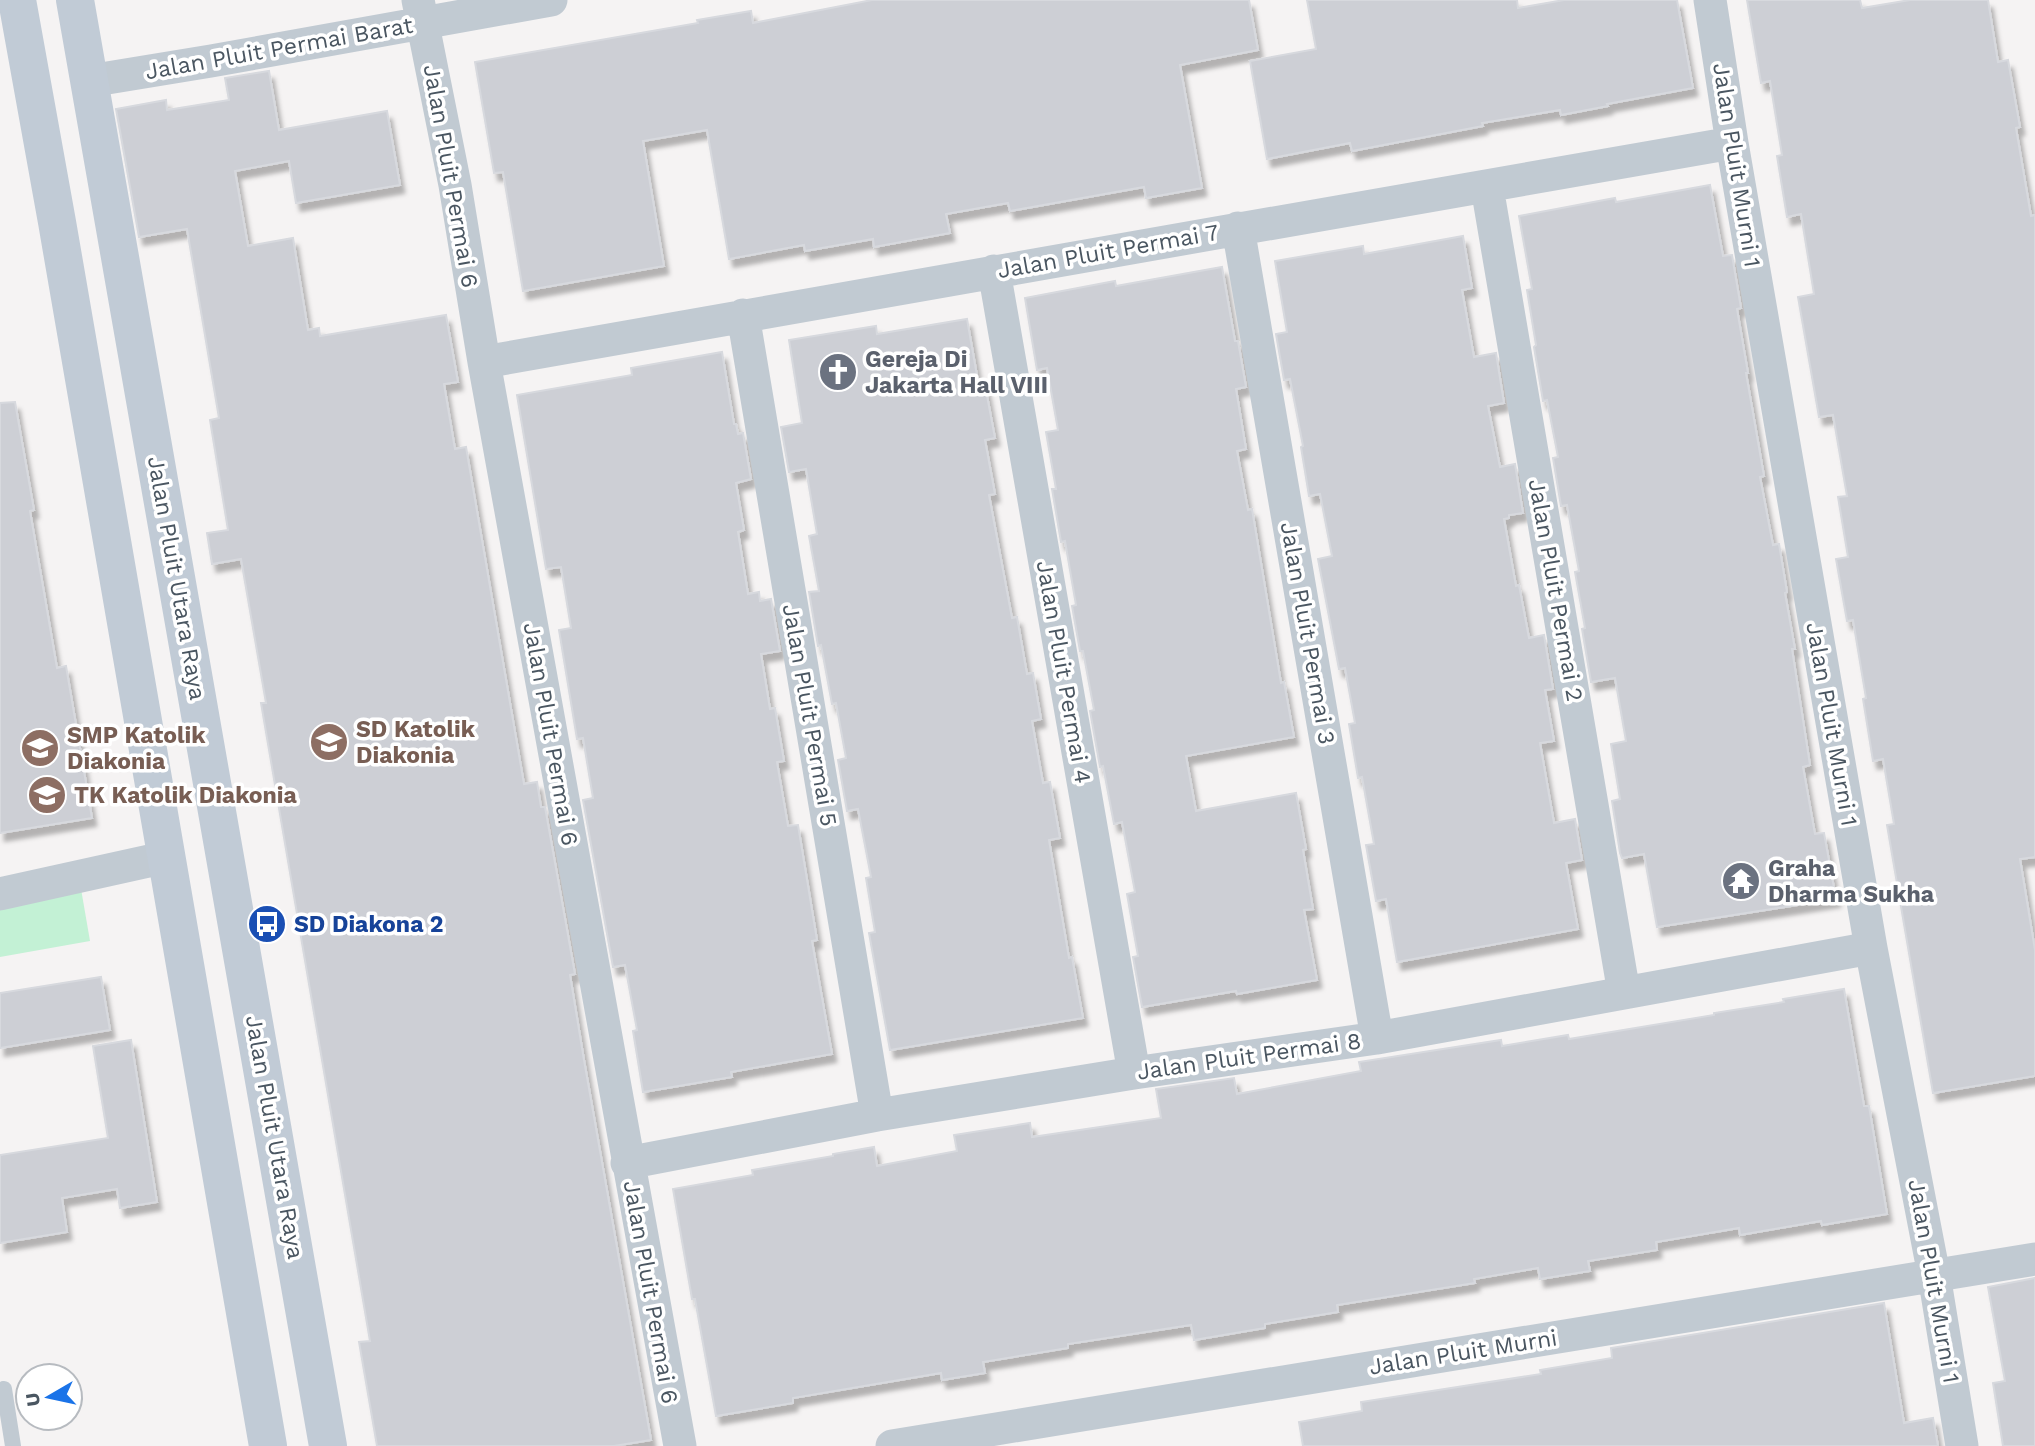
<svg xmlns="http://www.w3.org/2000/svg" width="2035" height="1446" viewBox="0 0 2035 1446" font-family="'Work Sans',sans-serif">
<defs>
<filter id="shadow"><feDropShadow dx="4.5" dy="8" stdDeviation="2" flood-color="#0004"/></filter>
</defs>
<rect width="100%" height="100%" fill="#f5f3f3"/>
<path fill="#c3f1d5" d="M80 883 90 941 0 957V897Z"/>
<path fill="#cdcfd5" stroke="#d7d9de" stroke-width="2" filter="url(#shadow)" d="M872 0H1249L1258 50 1180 65 1202 188 1146 198 1144 187 1010 211 1008 203 946 214 950 233 874 247 873 239 805 251 804 245 729 259 707 130 643 141 664 266 523 291 503 172 494 173 475 62 698 23 697 20 751 11 753 23Z
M1307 0H1517L1518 8 1564 0H1677L1693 88 1607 104 1608 106 1561 115 1560 110 1482 123 1483 126 1352 151 1350 143 1267 159 1250 61 1316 49Z
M1747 0H1860L1862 8 1910 0H1988L1998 62 2008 60 2020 127 2016 128 2031 216 2035 215V857L2020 859 2035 950V1076L1933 1093 1887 825 1894 824 1883 759 1873 761 1863 699 1866 698 1853 620 1847 621 1836 559 1848 557 1838 497 1847 496 1833 415 1819 417 1798 297 1814 294 1801 214 1787 217 1777 156 1782 155 1770 81 1761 83Z
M269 71 279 130 387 111 400 185 296 203 289 161 235 171 248 246 293 238 308 330 319 328 320 336 446 315 458 382 444 384 455 449 466 447 524 784 537 782 541 807H545L575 974 570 975 584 1060 651 1440 614 1446H377L359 1342 370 1341 261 703H266L241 559 212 564 207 533 228 530 210 420 219 418 187 229 139 237 116 109 166 100 167 110 229 100 225 78Z
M1710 185 1723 256 1732 255 1741 308 1737 309 1748 373H1746L1764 476 1760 477 1773 545 1779 544 1787 592 1785 593 1795 649H1792L1810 765 1803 767 1815 834 1824 833 1836 899 1657 927 1644 854 1622 858 1620 853 1612 801 1620 799 1611 744 1626 741 1615 678 1591 682 1582 629 1585 628 1575 572 1579 571 1567 505 1561 506 1553 458 1558 457 1547 400 1543 401 1534 347 1536 345 1527 290 1532 289 1519 216 1615 198 1616 202Z
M1463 236 1472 288 1462 290 1474 357 1496 353 1504 403 1488 406 1500 467 1515 464 1523 513 1509 515V518L1504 519 1516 586 1519 585 1529 638 1544 635 1553 689 1545 690 1554 741 1540 743 1554 823 1575 819 1582 860 1566 863 1578 929 1397 962 1386 899 1376 901 1366 845 1374 844 1362 777 1358 778 1349 724 1355 723 1345 668 1339 669 1318 559 1332 556 1320 494 1309 496 1301 447 1303 446 1290 379 1284 380 1276 334 1287 332 1275 261 1363 246 1364 254Z
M1222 267 1235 341H1238L1246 387 1236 389 1246 449 1237 451 1248 510 1252 509 1281 683 1284 682 1294 737 1186 756 1196 811 1296 793 1306 849 1303 850 1313 909 1304 910 1317 980 1237 994 1236 991 1142 1007 1133 957 1138 956 1127 894 1135 892 1122 822 1114 824 1103 766 1100 767 1090 711 1094 710 1083 651H1080L1072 606 1076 605 1065 541 1061 542 1052 489H1056L1046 432 1058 430 1047 368 1037 370 1025 298 1115 281 1116 286Z
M967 319 979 387 985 385 995 438 985 440 995 494 989 495 1012 618 1017 617 1027 674 1033 673 1041 719 1032 721 1043 783 1050 782 1060 838 1049 840 1069 958 1072 957 1083 1018 890 1050 869 933 875 932 866 878 871 877 858 809 847 811 838 760 846 758 836 703 832 704 821 645 818 646 809 592 819 591 809 536 817 534 806 469 789 472 781 427 802 423 789 340 876 326 877 334Z
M722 352 734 424H736L738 434 743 433 751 479 736 483 744 530 738 532 748 594 759 592 760 601 771 599 780 651 761 654 770 709 775 708 784 761 777 762 788 826 798 825 817 940 812 941 832 1054 731 1072 732 1077 643 1092 633 1031 637 1030 625 965 613 967 583 800 593 798 583 738 577 739 559 630 571 628 561 567 546 569 517 395 632 375 631 368Z
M15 402 34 510 30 511 57 668 66 666 92 818 0 833V403Z
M101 977 110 1030 0 1048V993Z
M1844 989 1864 1106H1869L1887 1214 1822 1225 1821 1221 1740 1235 1739 1228 1656 1242 1657 1250 1588 1261 1590 1271 1540 1279 1538 1268 1474 1279 1475 1283 1337 1305 1338 1312 1265 1324V1328L1194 1340 1191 1325 1068 1344V1348L983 1362 985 1373 942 1380 941 1373 793 1398V1403L716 1416 695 1299H692L673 1189 753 1175 752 1170 833 1156V1154L874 1147 877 1166 957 1151 954 1135 1030 1123 1032 1137 1161 1118 1156 1089 1234 1078 1237 1094 1361 1071 1359 1062 1501 1040 1502 1046 1568 1035 1569 1039 1714 1015V1013L1784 1002 1783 999Z
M131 1040 157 1202 120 1208 117 1189 62 1198 67 1232 0 1243V1155L108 1138 93 1046Z
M2035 1278V1446H2003L1993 1383 2005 1381 1988 1287Z
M1884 1303 1904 1423 1933 1418 1938 1446H1303L1299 1422 1362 1411 1361 1402 1541 1374 1540 1370 1612 1358 1611 1348Z"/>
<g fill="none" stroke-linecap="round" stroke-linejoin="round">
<path stroke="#c1cad2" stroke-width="16" d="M4 1389 13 1446"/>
<path stroke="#c1cad2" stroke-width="33" d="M418 0 455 185 484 362 680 1446
M1710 0 1732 143 1871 948 1934 1275 1962 1446
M89 81 211 61 551 0
M1487 187 1624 993
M1238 228 1377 1038
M994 271 1134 1073
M743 315 877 1115
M484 362C900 286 1316 217 1732 143
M0 894 167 857
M627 1163 877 1115 1134 1073 1377 1038 1871 948
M892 1446 2035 1259"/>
<path stroke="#c1cbd6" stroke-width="38" d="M17 0 57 222 268 1446
M75 0 328 1446"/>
</g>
<defs>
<symbol id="church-disc" viewBox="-11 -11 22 22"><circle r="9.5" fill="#6b7280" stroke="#fff"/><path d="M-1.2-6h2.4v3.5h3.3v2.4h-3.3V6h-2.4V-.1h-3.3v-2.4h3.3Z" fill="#fff"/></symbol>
<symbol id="school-disc" viewBox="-11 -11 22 22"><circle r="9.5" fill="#8d6e63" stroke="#fff"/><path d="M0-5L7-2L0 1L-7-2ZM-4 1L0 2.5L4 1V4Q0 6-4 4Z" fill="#fff"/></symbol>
<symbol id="temple-disc" viewBox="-11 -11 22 22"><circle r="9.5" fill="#6b7280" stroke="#fff"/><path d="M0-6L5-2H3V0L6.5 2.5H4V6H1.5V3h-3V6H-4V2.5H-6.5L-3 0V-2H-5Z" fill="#fff"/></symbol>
<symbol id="bus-disc" viewBox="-11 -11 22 22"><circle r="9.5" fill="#1a4fb4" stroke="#fff"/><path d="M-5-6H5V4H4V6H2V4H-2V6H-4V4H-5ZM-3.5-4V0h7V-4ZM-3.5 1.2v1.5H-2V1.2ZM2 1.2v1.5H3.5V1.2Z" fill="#fff"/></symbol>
</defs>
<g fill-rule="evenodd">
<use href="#church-disc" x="816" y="350" width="44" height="44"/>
<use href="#school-disc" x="307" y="720" width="44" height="44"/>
<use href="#school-disc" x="18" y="726" width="44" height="44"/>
<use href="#school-disc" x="25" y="773" width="44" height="44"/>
<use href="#temple-disc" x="1719" y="859" width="44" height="44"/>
<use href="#bus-disc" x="245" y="902" width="44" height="44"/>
</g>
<g text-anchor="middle" stroke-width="7" stroke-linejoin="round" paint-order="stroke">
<g font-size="23" fill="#4a5661" stroke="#fff">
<text transform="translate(279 48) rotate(-10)" y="8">Jalan Pluit Permai Barat</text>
<text transform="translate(1737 165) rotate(81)" y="8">Jalan Pluit Murni 1</text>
<text transform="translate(451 176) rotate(80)" y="8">Jalan Pluit Permai 6</text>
<text transform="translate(1108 251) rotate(-10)" y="8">Jalan Pluit Permai 7</text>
<text transform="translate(177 578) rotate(80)" y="8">Jalan Pluit Utara Raya</text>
<text transform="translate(1556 590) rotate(80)" y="8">Jalan Pluit Permai 2</text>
<text transform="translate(1308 633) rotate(80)" y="8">Jalan Pluit Permai 3</text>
<text transform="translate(1064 672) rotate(80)" y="8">Jalan Pluit Permai 4</text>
<text transform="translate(810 715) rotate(80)" y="8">Jalan Pluit Permai 5</text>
<text transform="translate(1832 724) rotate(80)" y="8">Jalan Pluit Murni 1</text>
<text transform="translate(551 734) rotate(80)" y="8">Jalan Pluit Permai 6</text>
<text transform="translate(1249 1056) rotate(-8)" y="8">Jalan Pluit Permai 8</text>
<text transform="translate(275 1137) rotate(80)" y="8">Jalan Pluit Utara Raya</text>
<text transform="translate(1934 1281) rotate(80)" y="8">Jalan Pluit Murni 1</text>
<text transform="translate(651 1292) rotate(80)" y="8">Jalan Pluit Permai 6</text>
<text transform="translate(1463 1352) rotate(-9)" y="8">Jalan Pluit Murni</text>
</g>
<g font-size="23" font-weight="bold" fill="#5b616d" stroke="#fff" text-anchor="start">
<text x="865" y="367">Gereja Di<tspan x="865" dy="26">Jakarta Hall VIII</tspan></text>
<text x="1768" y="876">Graha<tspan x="1768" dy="26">Dharma Sukha</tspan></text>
</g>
<g font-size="23" font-weight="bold" fill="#785e54" stroke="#fff" text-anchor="start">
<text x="356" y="737">SD Katolik<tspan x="356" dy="26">Diakonia</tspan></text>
<text x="67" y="743">SMP Katolik<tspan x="67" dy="26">Diakonia</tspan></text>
<text x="74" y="803">TK Katolik Diakonia</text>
</g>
<g font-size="23" font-weight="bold" fill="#164399" stroke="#fff" text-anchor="start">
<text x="294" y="932">SD Diakona 2</text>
</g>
</g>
<g transform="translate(49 1397) rotate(261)"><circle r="33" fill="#ffffff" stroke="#b7bbc0" stroke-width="2"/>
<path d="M0-5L12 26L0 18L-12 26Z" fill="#1a73e8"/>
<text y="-10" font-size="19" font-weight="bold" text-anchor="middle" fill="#4a5661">U</text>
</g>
</svg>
